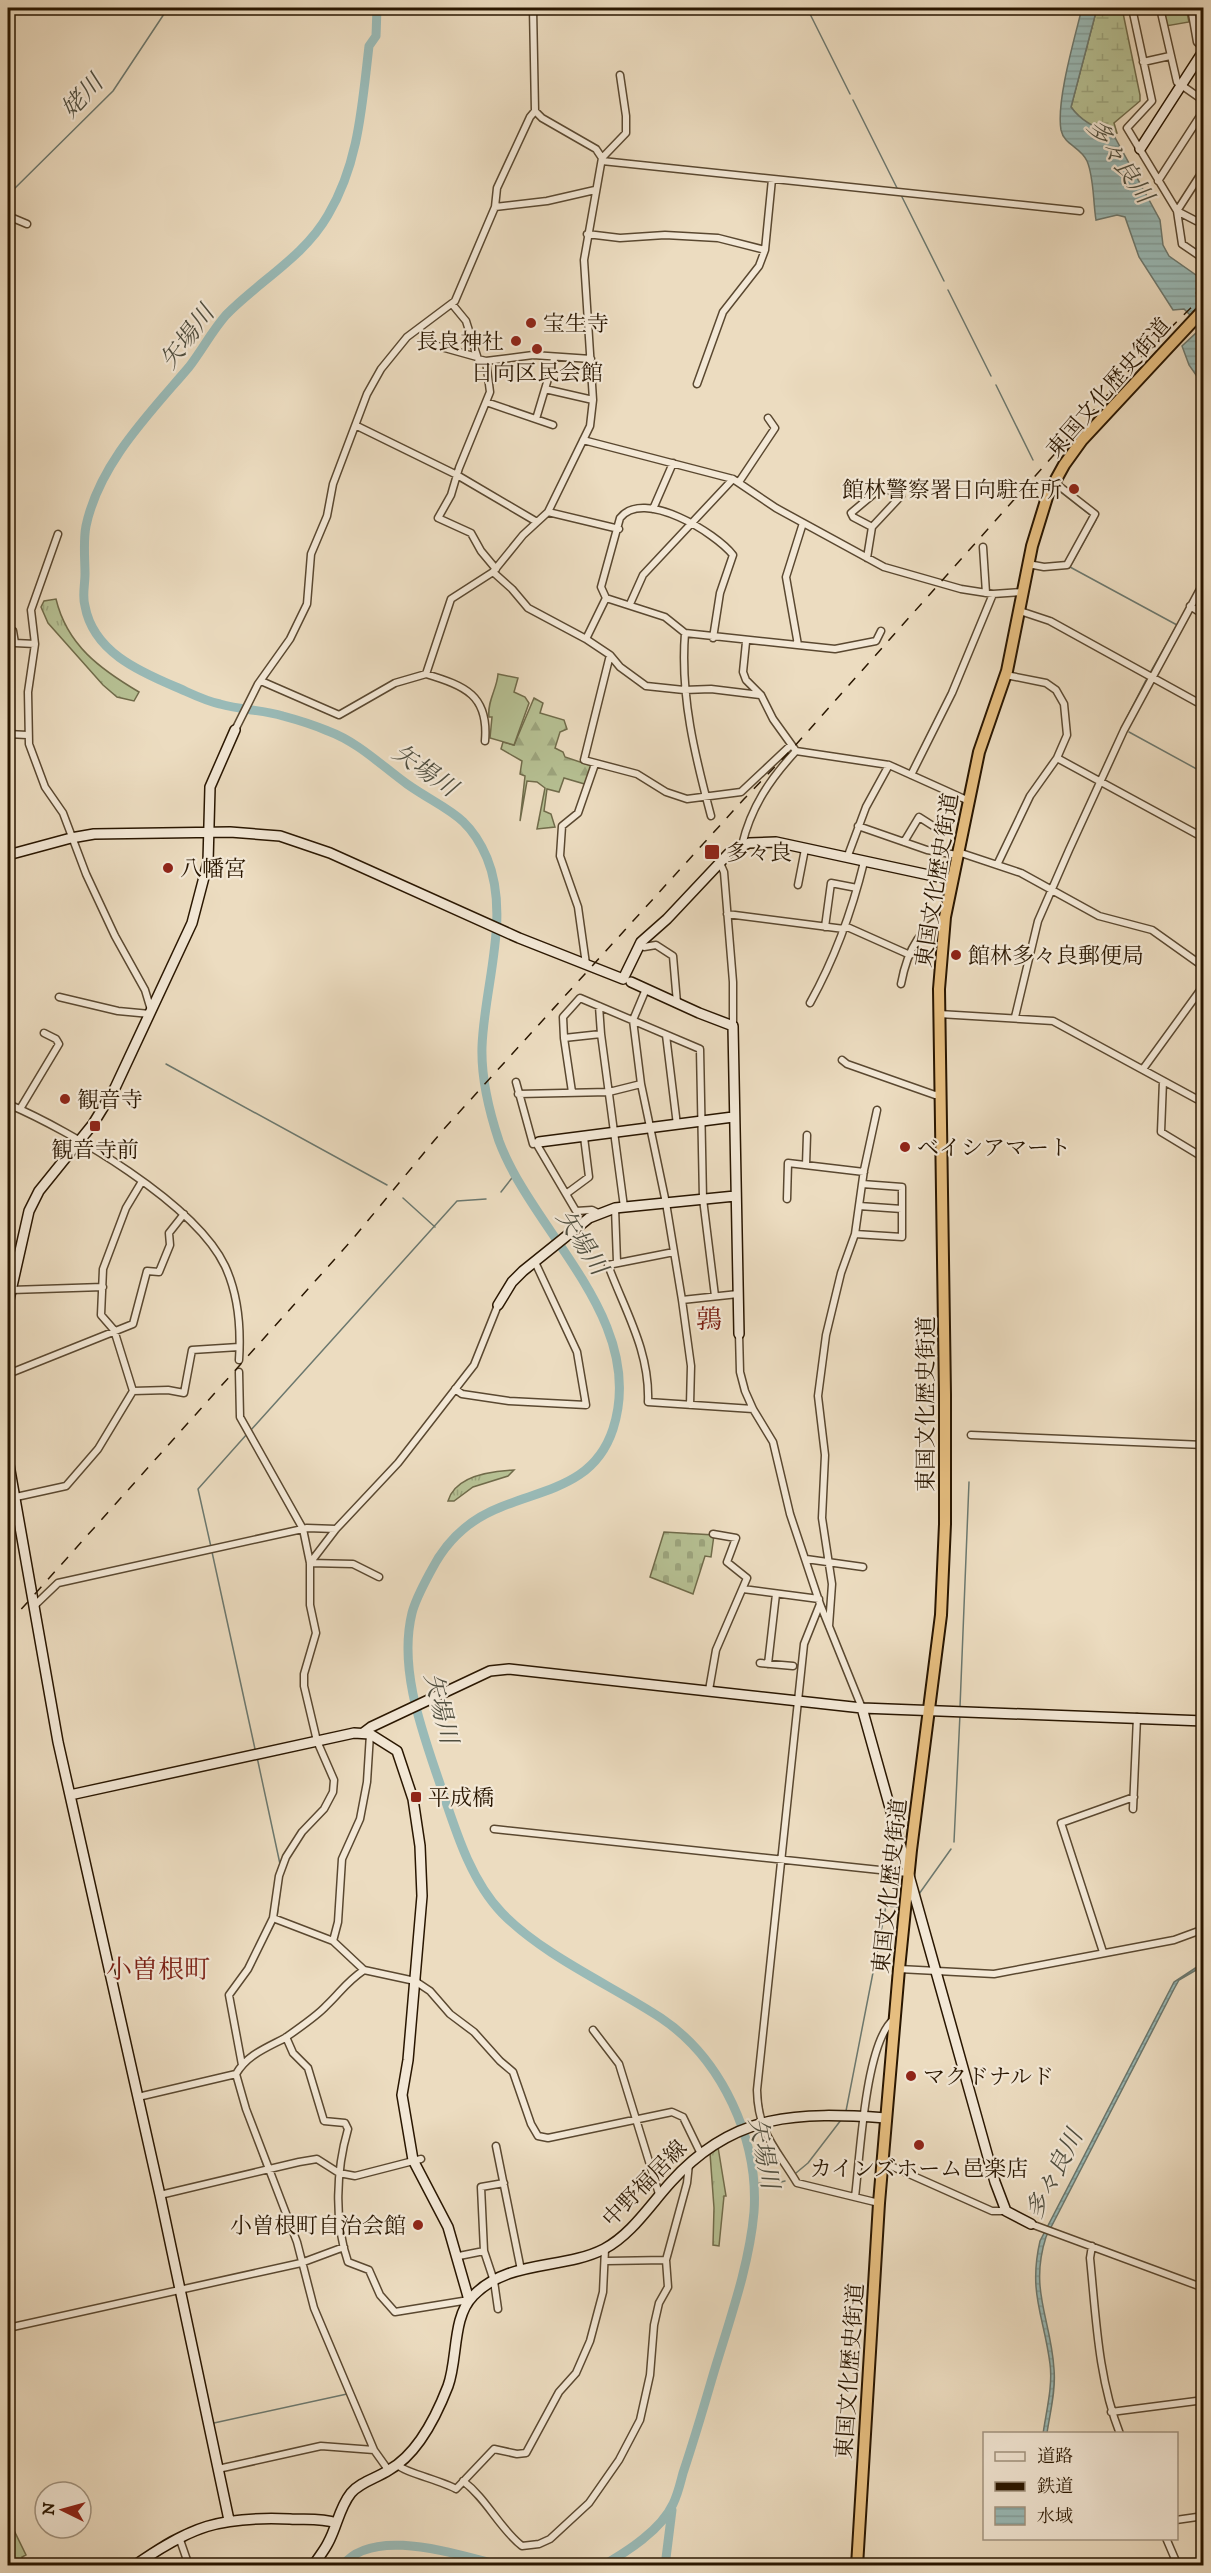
<svg xmlns="http://www.w3.org/2000/svg" width="1211" height="2573" viewBox="0 0 1211 2573" font-family="'IM FELL DW Pica','Noto Serif JP',serif">
<defs>
<pattern id="forest-firs" width="22" height="20" patternUnits="userSpaceOnUse" patternTransform="scale(1.5)"><rect width="22" height="20" fill="#b6c093"/><path d="M5 1l3.5 6h-7zM16 11l3.5 6h-7z" fill="#9ca47d"/></pattern>
<pattern id="wetland-marsh" width="20" height="14" patternUnits="userSpaceOnUse" patternTransform="scale(1.5)"><rect width="20" height="14" fill="#b6c093"/><path d="M1 5h8M5 5V1M11 12h8M15 12V8" fill="none" stroke="#9ca47d"/></pattern>
<pattern id="cemetery-stones" width="16" height="16" patternUnits="userSpaceOnUse" patternTransform="scale(1.5)"><rect width="16" height="16" fill="#b6c093"/><path d="M2 7V4a2 2 0 0 1 4 0v3zM10 15v-3a2 2 0 0 1 4 0v3z" fill="#9ca47d"/></pattern>
<pattern id="park-tufts" width="24" height="20" patternUnits="userSpaceOnUse" patternTransform="scale(1.5)"><rect width="24" height="20" fill="#b6c093"/><path d="M3 7l-1-3M5 7V3M7 7l1-3M15 17l-1-3M17 17v-4M19 17l1-3" fill="none" stroke="#9ca47d"/></pattern>
<pattern id="water-rules" width="6" height="5" patternUnits="userSpaceOnUse" patternTransform="scale(1.5)"><rect width="6" height="5" fill="#99bab7"/><path d="M0 2.5h6" fill="none" stroke="#849f9c"/></pattern>
</defs>
<rect width="100%" height="100%" fill="#ecdcc0"/>
<filter id="stains"><feTurbulence type="fractalNoise" baseFrequency=".00333" numOctaves="4"/><feColorMatrix values="0 0 0 0 .2 0 0 0 0 .09 0 0 0 0 .02 0 0 0 .5 -.17"/></filter>
<radialGradient id="worn" r=".72"><stop offset=".6" stop-color="#630" stop-opacity="0"/><stop offset="1" stop-color="#630" stop-opacity=".3"/></radialGradient>
<path fill="url(#forest-firs)" stroke="#706b4a" stroke-width="1.5" d="M534 698 543 703 540 713 564 720 567 729 560 732 555 748 563 752 565 757 589 765 592 769 588 785 564 778 559 792 547 789 544 811 551 814 555 827 537 829 545 788 537 782 527 781 520 821 525 776 520 774 522 761 501 749 503 742 514 745Z"/>
<path fill="url(#wetland-marsh)" stroke="#706b4a" stroke-width="1.5" d="M1097 8H1122L1140 95V101L1114 123 1117 133C1100 134 1080 121 1071 107Z"/>
<path fill="url(#cemetery-stones)" stroke="#706b4a" stroke-width="1.5" d="M664 1532 714 1535 711 1557 705 1556 693 1594 650 1577Z"/>
<path fill="url(#park-tufts)" stroke="#706b4a" stroke-width="1.5" d="M56 599C67 645 100 669 139 692L134 701 117 697 103 685 48 623 41 607 44 601Z
M514 1470 508 1476 473 1487 454 1501H448C455 1476 492 1471 514 1470Z
M718 2147 726 2196H724L719 2246 713 2245 714 2208 710 2153Z"/>
<path fill="#b6c093" stroke="#706b4a" stroke-width="1.5" d="M1163 8H1186L1189 22 1166 26Z
M498 674 518 678 514 692 525 697 529 703 514 745 490 738 492 717H489C487 701 497 689 498 674Z
M8 2518 26 2555 22 2557 26 2565H8Z"/>
<path fill="url(#water-rules)" stroke="#6c786e" stroke-width="1.5" d="M1082 8H1097L1071 107C1081 121 1097 129 1113 134L1160 220 1163 245 1169 256 1203 280 1196 293 1203 305V385L1189 365 1182 346 1197 332 1199 324 1184 309 1173 310 1139 257 1125 217 1117 215 1096 220C1093 202 1094 177 1087 161 1081 147 1064 145 1061 130 1056 101 1075 37 1082 8Z
M1203 1963V1966L1179 1980 1174 1989 1046 2237C1029 2290 1051 2319 1054 2369 1056 2390 1050 2413 1047 2433L1043 2434C1046 2412 1053 2386 1050 2364 1044 2316 1028 2293 1040 2241L1174 1982Z"/>
<g fill="none" stroke-linecap="round" stroke-linejoin="round">
<path stroke="#6c786e" stroke-width="1.5" d="M808 10 850 94
M853 100 897 188
M8 195 113 91 168 8
M901 195 944 281
M948 290 991 376
M996 385 1033 460
M1058 490 1090 515
M1096 520 1070 567 1177 625 1151 671
M1124 723 1146 680
M1129 732 1204 773
M1200 959 1204 954
M1196 966 1204 972
M166 1064 387 1185
M501 1192 515 1174
M403 1198 435 1227
M250 1431 457 1201 486 1199
M211 1547 198 1489 247 1434
M212 1552 255 1749
M960 1707 969 1482
M257 1757 280 1864
M954 1842 960 1714
M919 1894 951 1849
M277 1917 281 1883
M261 1949 275 1922
M846 2111 886 1906 900 1907
M256 2143 264 2167
M266 2171 270 2180
M796 2173 808 2163 841 2120
M781 2182 785 2181
M755 2184 761 2183
M300 2267 306 2288
M214 2423 347 2394"/>
<path stroke="#99bab7" stroke-width="9" d="M377 8 376 36 369 46C362 105 359 163 328 215 304 257 259 281 226 315 212 331 202 350 189 367 149 414 99 464 86 526 83 541 85 559 85 574 85 585 82 596 85 606 93 651 138 671 176 687 190 693 205 701 220 704 241 710 263 710 283 716 298 720 314 725 328 731 358 742 382 766 407 784 444 810 468 813 487 858 511 916 484 986 482 1047 481 1079 489 1111 499 1141 533 1233 648 1320 613 1429 595 1484 548 1488 501 1507 470 1519 447 1540 432 1569 424 1584 416 1598 412 1613 397 1674 427 1743 445 1799 458 1838 473 1883 502 1913 544 1956 611 1985 661 2018 722 2059 759 2140 754 2212 749 2269 727 2327 711 2382 702 2413 693 2443 683 2473 680 2484 678 2494 673 2504 661 2530 628 2551 602 2566
M342 2566C374 2524 461 2557 505 2566
M665 2566 672 2510"/>
<defs>
<path id="street" d="M1132 8 1152 101 1127 128 1177 211 1182 244 1204 259
M1160 8 1177 82 1204 101
M1191 8 1197 42 1204 49
M1143 62 1170 56
M602 158 626 133V116L620 75
M602 161 1080 211
M1204 169 1177 211 1204 225
M1158 181 1204 110
M495 207 547 201 595 190
M8 216 27 224
M587 234 620 238 665 235 718 238 765 250
M452 304 466 321 478 359 486 361 533 355 591 359
M434 345 477 357
M486 361 490 392 459 468 451 495 438 518 471 533 481 551 496 569
M697 384 723 312 759 266 765 250 772 179
M545 389 593 400
M486 402 553 425
M536 419 554 359
M357 426 457 475 537 522
M583 440 733 479 776 508 884 567 961 589 993 594 1023 592
M739 482 775 428 768 418
M653 509 673 463
M548 512 619 529
M58 534 31 610 35 644 28 692 29 744 45 787 63 813 86 874 115 936 145 990 151 1010
M983 547 986 593
M867 558 872 527 901 496 882 487 851 513 853 517 872 527
M1028 564 1044 567 1067 565 1095 514 1054 482
M493 572 512 589 528 608 586 639 610 655 620 667 646 686 684 690 711 689 760 695
M606 598 601 587 620 518C643 488 716 533 733 555L720 593 713 638
M630 604 643 575 733 479
M1190 606 1204 615
M1020 611 1050 621 1204 706
M8 631H13L15 643 35 644
M685 633C680 696 695 756 711 816
M586 639 606 598 665 617 685 633 835 649 876 641 881 631
M746 642 743 672 746 680 761 695 773 719 796 751 889 765 969 801
M798 645 786 577 803 523
M610 655 584 760 637 774 666 792 687 799 741 792 791 745
M426 674C465 686 489 695 485 741
M261 681 339 715 395 683 426 674 451 599 493 572 523 535 548 512 590 426 593 400 584 260 602 158 596 149 542 118 535 111 533 8
M235 730 258 684 290 639 307 604 311 554 327 516 333 484 367 394 381 369 407 337 455 301 495 207 497 188 530 117 535 111
M8 734 27 735
M1057 758 1204 838
M911 775 952 693 993 594
M858 826 927 850 957 855
M904 842 919 817 941 831
M742 845C751 807 770 779 796 751
M958 852 1021 873 1099 916 1152 930 1204 967
M847 858 866 807 889 765
M720 863 724 872 733 982V1026
M997 865 1030 796 1057 758 1067 735 1064 704 1056 690 1046 683 1006 675
M798 885 805 849
M727 914 844 929
M845 926 910 955
M825 927 831 883 857 888
M639 944 644 947 656 945 673 956 677 1003
M586 964 578 907 560 856 562 826 578 813 595 764
M901 984C906 957 918 927 945 917
M646 989 633 1020 641 1084 666 1203 682 1300 691 1366 690 1405
M59 997 118 1011 150 1014
M810 1003C835 958 852 911 864 862
M599 1006 601 1034
M939 1014 1053 1021 1204 1103
M1015 1017 1038 921 1069 850 1124 730 1204 582
M666 1035 677 1125
M564 1038 563 1017 580 998 700 1049 703 1199 715 1296
M842 1060 847 1064 935 1095 940 1094
M1143 1069 1204 985
M1163 1081 1161 1132 1204 1158
M516 1082 533 1144 539 1142
M572 1092 564 1038 601 1034 624 1207
M518 1094 609 1092 641 1084
M8 1104C71 1131 195 1203 225 1266 238 1294 241 1329 239 1360
M20 1109 59 1044 56 1039 44 1033
M536 1143 576 1211 592 1210 598 1213
M806 1165 807 1135
M141 1183 126 1208 103 1269 101 1315 114 1330 133 1391 168 1390 184 1393 192 1350 239 1347
M566 1194 589 1177 584 1137
M787 1199 788 1163 864 1172
M859 1206 902 1209
M615 1208 617 1262
M855 1234 902 1237V1187L862 1184
M674 1252 608 1265C625 1311 650 1351 648 1402L753 1409
M11 1290 103 1287
M682 1300 738 1294
M739 1334 740 1372 745 1391 753 1409 773 1442 790 1514 820 1604 862 1708
M239 1372 240 1417 303 1529 310 1563V1605L316 1633 304 1674V1686L317 1741 334 1780 333 1792 324 1809 302 1832 286 1857 279 1876 273 1918 248 1969 229 1995 242 2065
M8 1374 133 1324 147 1271 159 1272 170 1245 169 1233 184 1214
M455 1389 462 1394 509 1401 586 1405 577 1352 535 1262
M971 1435 1204 1445
M16 1497 66 1486 98 1449 133 1391
M806 1559 863 1567
M310 1563 336 1529 398 1463 474 1365 498 1305
M310 1563 353 1564 379 1577
M743 1589 819 1599
M820 1604 804 1644 757 2090C758 2134 776 2148 797 2183L879 2203
M34 1606 58 1583 307 1528 336 1529
M829 1626 832 1584 822 1518 825 1455 818 1396 826 1335 841 1273 855 1234 864 1170 877 1110
M760 1663 793 1666
M768 1664 776 1594
M709 1690 716 1650 747 1578 727 1562 736 1538 713 1534
M1133 1809 1137 1717
M494 1829 908 1873
M273 1918 333 1941 364 1970 415 1981 430 1991 450 2014 474 2032 500 2061 513 2072 531 2124 538 2136 548 2138 672 2112 683 2117 700 2152
M333 1941 338 1922 342 1859 360 1819 367 1782 370 1734
M1103 1952 1061 1823 1134 1797
M899 1969 994 1974 1174 1940 1204 1929
M364 1970C345 1983 341 1992 326 2006 318 2015 295 2031 285 2038 266 2048 247 2055 236 2074L246 2109 297 2242 314 2308 374 2450 389 2471
M593 2030 619 2064 659 2194
M286 2037 293 2053 308 2068 324 2121 345 2123 348 2129C336 2170 334 2222 348 2262L369 2270 380 2295 395 2312 469 2300
M138 2097 236 2074
M496 2146 521 2270
M882 2162 992 2211H1006
M160 2195 299 2162 317 2159 339 2173 355 2176 421 2159
M855 2197C860 2158 865 2042 894 2019
M1031 2224 1204 2288
M1092 2246 1090 2258C1096 2317 1098 2378 1120 2434
M459 2256 484 2251
M607 2261 666 2260
M498 2309 494 2281 484 2251 481 2187 504 2183
M8 2328 301 2263 344 2247
M1111 2412 1204 2400
M398 2465C403 2472 443 2481 456 2489L494 2449 517 2454 526 2453 559 2392 576 2373 590 2341 603 2292 605 2249
M218 2469 321 2446 374 2450
M463 2481C487 2499 499 2528 522 2546L539 2544 550 2539 589 2503 619 2460 640 2420 650 2375 654 2325 659 2303 668 2287 666 2260 687 2183 689 2164
M1176 2520 1204 2516
M179 2537 188 2563 193 2566
M1166 2538 1178 2566"/>
<path id="secondary" d="M1140 149 1204 50
M8 855 71 838 94 834 230 832 280 836 330 853 519 938 623 979 641 942 667 919 731 851 749 843 776 842 952 880
M631 982 699 1013 733 1026 739 1334
M539 1142 733 1117
M8 1304 29 1211 39 1191 93 1124 115 1088 192 923 208 862 210 787 235 730
M498 1305 512 1282 523 1271 589 1218 615 1208 735 1196
M8 1459 58 1742 160 2195 229 2520
M862 1708 995 2182 1006 2211 1031 2224
M363 1733 371 1727 490 1671 509 1669 862 1708 1204 1721
M70 1795 354 1733 370 1734 397 1751 413 1799 420 1846 422 1896 408 2060 402 2095 413 2160 448 2227 469 2300
M134 2566C191 2526 220 2516 290 2519 305 2520 322 2518 336 2523
M313 2566C318 2558 324 2551 328 2543 337 2527 339 2508 351 2493 360 2482 377 2478 389 2470 418 2454 436 2417 448 2386 458 2359 452 2317 473 2296 508 2259 563 2270 604 2249 631 2235 650 2205 671 2182 734 2112 798 2112 886 2118"/>
<path id="highway" d="M857 2566 879 2203 899 1969 911 1850 941 1615 945 1524V1394L939 989 945 917 979 752 1007 671 1032 546 1048 494 1064 465 1082 440 1204 309"/>
</defs>
<use href="#street" stroke="#5a4830" stroke-width="9"/>
<use href="#secondary" stroke="#291600" stroke-width="12"/>
<use href="#highway" stroke="#291600" stroke-width="14"/>
<use href="#street" stroke="#f3e8d6" stroke-width="6"/>
<use href="#secondary" stroke="#f3e8d6" stroke-width="9"/>
<use href="#highway" stroke="#e6be80" stroke-width="10"/>
<path stroke="#291600" stroke-width="1.5" stroke-dasharray="10 10" stroke-linecap="butt" d="M8 1624 351 1241 443 1130 744 799 793 748 1141 357 1204 295"/>
</g>
<g fill="#8f2418" stroke="#f3e8d6" stroke-width="2">
<circle cx="531" cy="323" r="6"/>
<circle cx="516" cy="341" r="6"/>
<circle cx="537" cy="349" r="6"/>
<circle cx="1074" cy="489" r="6"/>
<rect x="704" y="844" width="16" height="16" rx="3"/>
<circle cx="168" cy="868" r="6"/>
<circle cx="956" cy="955" r="6"/>
<circle cx="65" cy="1099" r="6"/>
<rect x="89" y="1120" width="12" height="12" rx="3"/>
<circle cx="905" cy="1147" r="6"/>
<rect x="410" y="1791" width="12" height="12" rx="3"/>
<circle cx="911" cy="2076" r="6"/>
<circle cx="919" cy="2145" r="6"/>
<circle cx="418" cy="2225" r="6"/>
</g>
<g text-anchor="middle" stroke-width="4.5" stroke-linejoin="round" paint-order="stroke">
<g font-size="22" fill="#291600" stroke="#f3e8d6" text-anchor="start">
<text x="543" y="331">宝生寺</text>
<text x="504" y="349" text-anchor="end">長良神社</text>
<text x="537" y="380" text-anchor="middle">日向区民会館</text>
<text x="1062" y="497" text-anchor="end">館林警察署日向駐在所</text>
<text x="726" y="860">多々良</text>
<text x="180" y="876">八幡宮</text>
<text x="968" y="963">館林多々良郵便局</text>
<text x="77" y="1107">観音寺</text>
<text x="917" y="1155">ベイシアマート</text>
<text x="95" y="1157" text-anchor="middle">観音寺前</text>
<text x="428" y="1805">平成橋</text>
<text x="923" y="2084">マクドナルド</text>
<text x="919" y="2176" text-anchor="middle">カインズホーム邑楽店</text>
<text x="406" y="2233" text-anchor="end">小曽根町自治会館</text>
</g>
<g font-size="22" fill="#291600" stroke="#f3e8d6">
<text transform="translate(1108 387) rotate(-49)" y="8">東国文化歴史街道</text>
<text transform="translate(936 880) rotate(-81)" y="8">東国文化歴史街道</text>
<text transform="translate(925 1404) rotate(-90)" y="8">東国文化歴史街道</text>
<text transform="translate(889 1886) rotate(-84)" y="8">東国文化歴史街道</text>
<text transform="translate(644 2183) rotate(-46)" y="8">中野福居線</text>
<text transform="translate(849 2371) rotate(-86)" y="8">東国文化歴史街道</text>
</g>
<g font-size="24" font-style="italic" fill="#504f40" stroke="#f3e8d6">
<text transform="translate(82 96) rotate(-47)" y="8">姥川</text>
<text transform="translate(1120 161) rotate(55)" y="8">多々良川</text>
<text transform="translate(187 337) rotate(-53)" y="8">矢場川</text>
<text transform="translate(425 770) rotate(35)" y="8">矢場川</text>
<text transform="translate(582 1242) rotate(57)" y="8">矢場川</text>
<text transform="translate(441 1708) rotate(76)" y="8">矢場川</text>
<text transform="translate(764 2153) rotate(79)" y="8">矢場川</text>
<text transform="translate(1054 2174) rotate(-63)" y="8">多々良川</text>
</g>
<g font-size="26" fill="#7a1f14" stroke="#f3e8d6">
<text x="709" y="1328">鶉</text>
<text x="158" y="1978">小曽根町</text>
</g>
</g>
<rect width="1211" height="2573" fill="none" stroke="#ecdcc0" stroke-width="30"/>
<rect x="9" y="9" width="1193" height="2555" fill="none" stroke="#291600" stroke-width="3"/>
<rect x="15" y="15" width="1181" height="2543" fill="none" stroke="#291600" stroke-width="1.5"/>
<rect x="983" y="2432" width="195" height="108" fill="#f3e8d6" stroke="#a29480" stroke-width="1.5"/>
<rect x="995" y="2452" width="30" height="9" fill="#f3e8d6" stroke="#a29480" stroke-width="1.5"/>
<text x="1037" y="2462" font-size="18" fill="#291600">道路</text>
<rect x="995" y="2482" width="30" height="9" fill="#291600" stroke="#a29480" stroke-width="1.5"/>
<text x="1037" y="2492" font-size="18" fill="#291600">鉄道</text>
<rect x="995" y="2507" width="30" height="18" fill="url(#water-rules)" stroke="#a29480" stroke-width="1.5"/>
<text x="1037" y="2522" font-size="18" fill="#291600">水域</text>
<g transform="translate(63 2510) rotate(275)"><circle r="28" fill="#f3e8d6" stroke="#a29480" stroke-width="1.5"/>
<path d="M0-4.5L10 22L0 15L-10 22Z" fill="#8f2418"/>
<text y="-9" font-size="16" font-weight="bold" text-anchor="middle" fill="#291600">N</text>
</g>
<rect width="100%" height="100%" filter="url(#stains)"/>
<rect width="100%" height="100%" fill="url(#worn)"/>
</svg>
